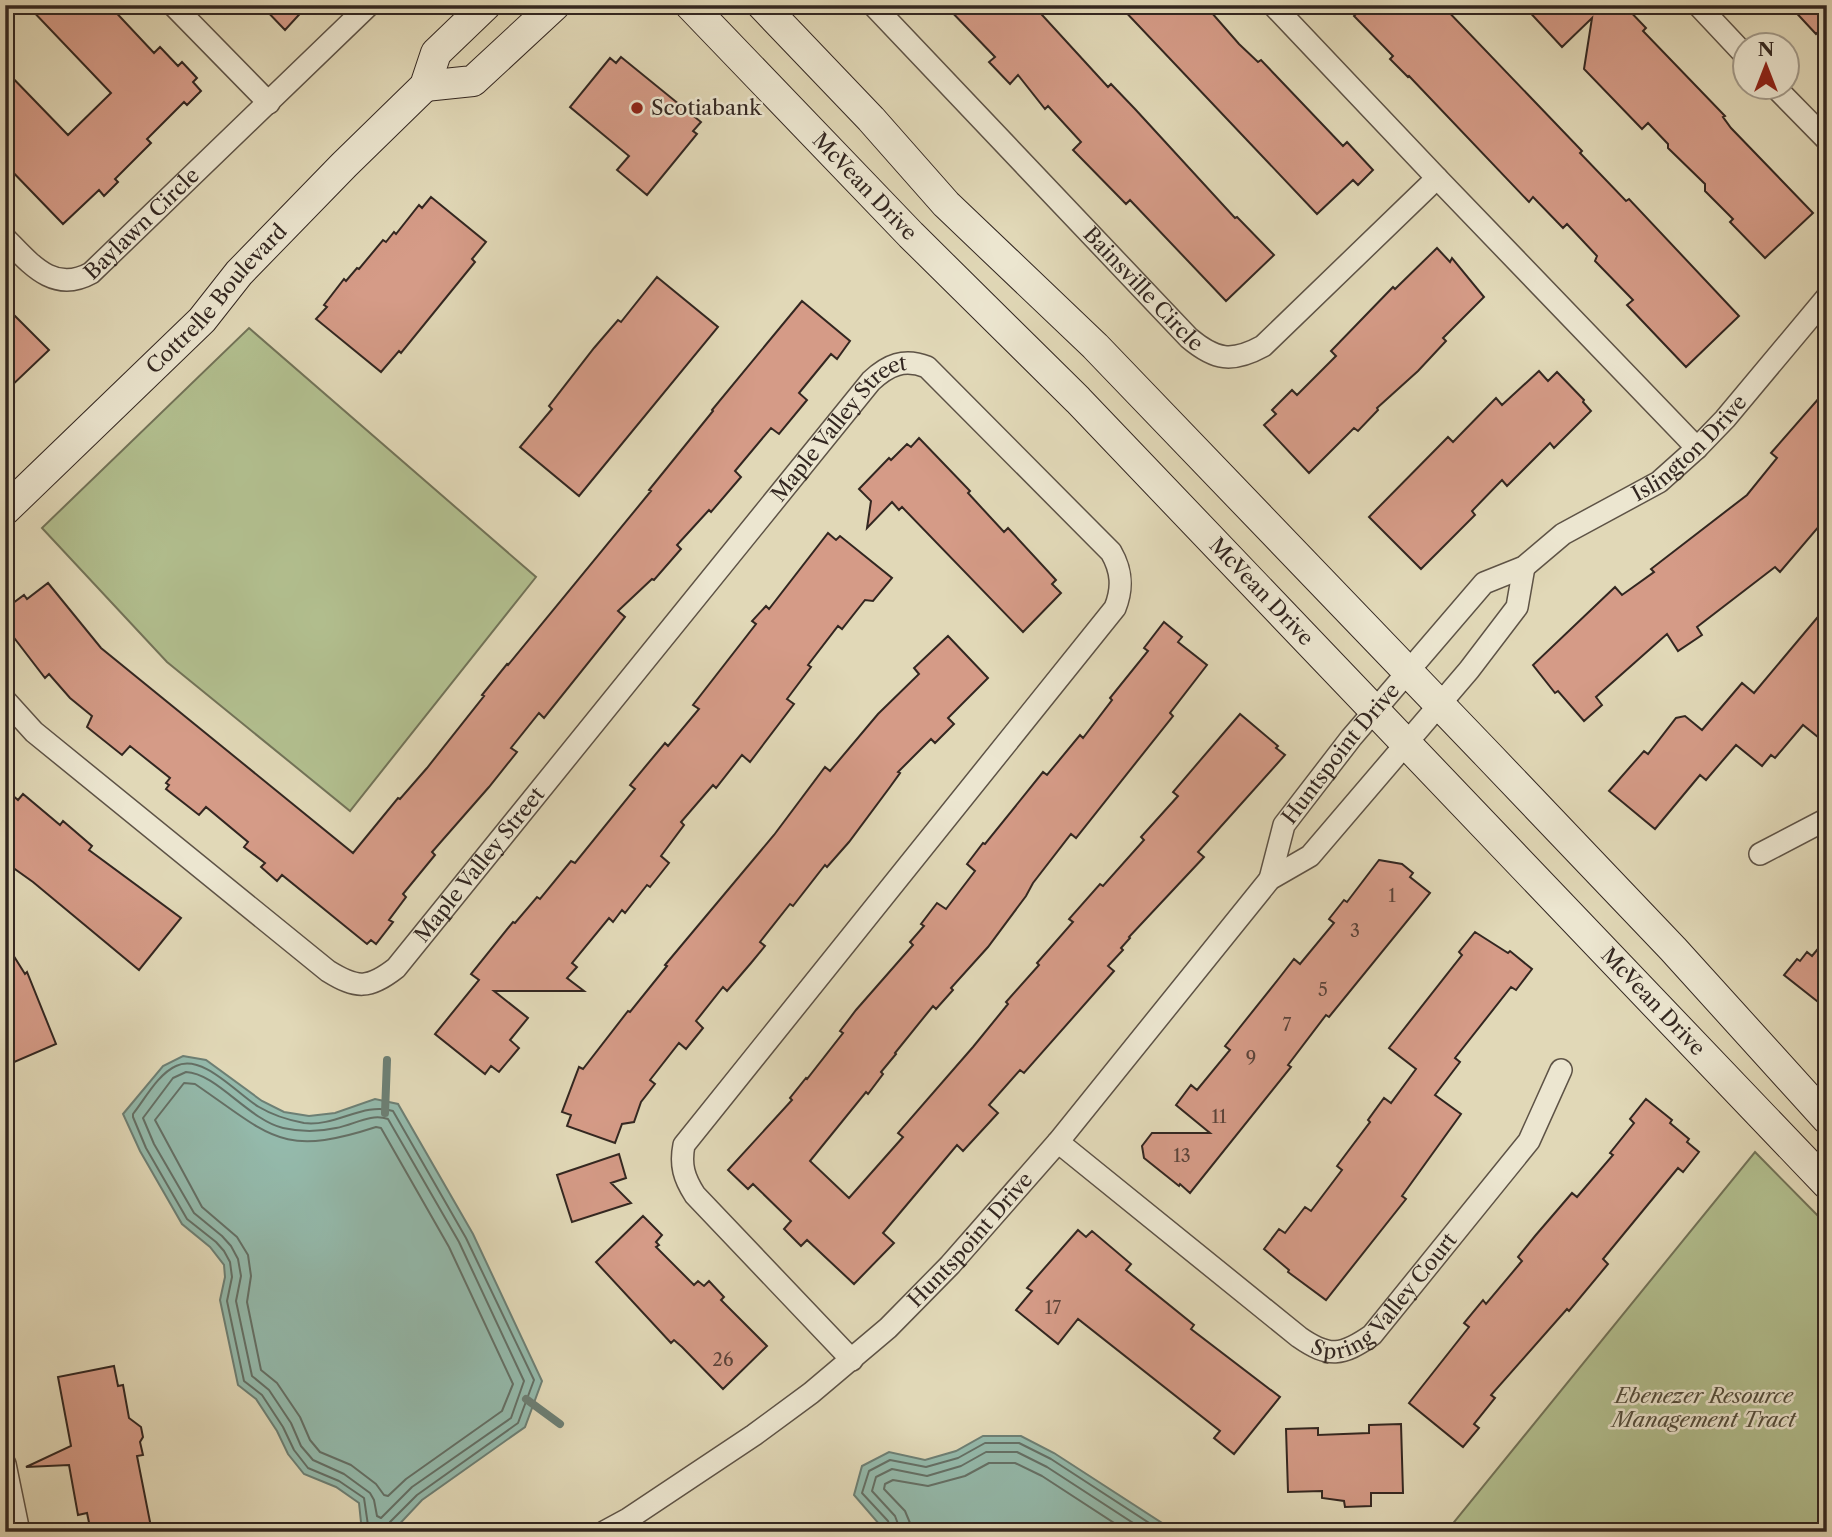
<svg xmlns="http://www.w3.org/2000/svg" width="1832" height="1537" viewBox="0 0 1832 1537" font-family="'Libre Caslon Text',serif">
<rect width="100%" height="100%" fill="#e1d8b7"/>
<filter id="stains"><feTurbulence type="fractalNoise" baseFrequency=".00286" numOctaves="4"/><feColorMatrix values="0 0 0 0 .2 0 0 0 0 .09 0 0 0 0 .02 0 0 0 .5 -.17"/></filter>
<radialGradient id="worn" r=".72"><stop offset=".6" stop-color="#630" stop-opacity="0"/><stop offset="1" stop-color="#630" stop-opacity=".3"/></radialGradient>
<path fill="#b2bf8f" stroke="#727358" stroke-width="2" d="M249 328 536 577 350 811 167 662 42 528Z
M1755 1152 1827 1225V1532H1446Z"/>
<path fill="#94baac" stroke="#6d7f74" stroke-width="2" d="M183 1056 206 1060 262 1101 284 1112 309 1116 335 1113 375 1099 398 1104 473 1234 542 1381 525 1427 422 1500 392 1532H362L359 1503 336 1487 304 1474 288 1454 277 1431 256 1399 238 1385 220 1300 225 1277 224 1265 210 1247 182 1224 140 1151 123 1114 163 1066Z
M983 1436H1021L1054 1453 1176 1532H886L854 1495 862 1466 889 1452 925 1460 956 1451Z"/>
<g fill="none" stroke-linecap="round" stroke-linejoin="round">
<path stroke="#647066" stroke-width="2" d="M186 1072C216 1073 249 1120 283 1128 301 1132 318 1132 336 1128 354 1125 370 1113 388 1119L459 1242 524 1381 511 1418 412 1487 381 1518 377 1516 374 1500 370 1493 344 1474 313 1460 301 1446 291 1423 269 1390 252 1376 236 1301 241 1276 238 1259 231 1246 222 1236 194 1213 154 1144 143 1118 173 1078Z
M184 1083 195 1084C271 1136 281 1158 376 1127L381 1128 449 1247 513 1384 502 1411 406 1479 388 1496 384 1495 376 1484 351 1465 320 1452 310 1440 300 1417 277 1383 261 1370 247 1302 251 1276 248 1255 237 1237 202 1207 155 1120Z
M369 1532 364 1498 339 1481 308 1468 294 1450 283 1427 262 1395 244 1381 227 1301 232 1277 230 1262 224 1251 216 1242 187 1219 146 1148 133 1117V1114C145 1099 158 1074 176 1066 203 1053 237 1094 259 1107 274 1116 288 1120 304 1123 336 1127 363 1102 393 1111L466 1238 534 1380 518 1423 417 1495 390 1522 386 1532
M892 1532 888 1521 862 1493 869 1471 890 1460 926 1467 958 1458 985 1443H1019L1051 1459 1163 1532
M901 1532 895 1516 872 1491 876 1477 892 1469 927 1476 961 1466 986 1452H1017L1047 1467 1147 1532
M911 1532 910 1523 905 1511 884 1489 885 1484 893 1480 928 1486 965 1476 989 1463H1015L1042 1476 1128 1532"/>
<path stroke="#6d7f74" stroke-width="8" d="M385 1113 387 1060
M526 1399 560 1424"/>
</g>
<path fill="#d59b87" stroke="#332721" stroke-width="2" d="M27 5H109L154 53 160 47 178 66 182 62 197 78 193 82 201 91 187 105 184 102 147 139 151 143 115 179 118 182 104 196 99 190 63 224 5 164V70L68 135 111 93Z
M261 5H308L285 30Z
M945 5H1033L1108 87 1111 84 1135 109 1235 218 1237 217 1274 255 1226 301 1130 200 1126 204 1073 150 1081 142 1048 106 1045 109 1018 75 1010 84 989 62 995 57Z
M1119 5H1205L1239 44 1258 62 1261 60 1343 146 1347 142 1373 170 1358 185 1353 180 1317 214Z
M1365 5H1442L1582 151 1580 153 1626 201 1629 199 1739 316 1686 367 1627 305 1633 300 1595 261 1597 256 1567 224 1563 228 1533 197 1529 202 1409 76 1408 77 1390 59 1393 56 1354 16Z
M1523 5H1624L1646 28 1643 31 1725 116 1723 117 1731 128 1813 213 1765 258 1730 222 1733 219 1705 191V184L1668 148V144L1648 123 1642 129 1584 69 1592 18 1562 47Z
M1789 5H1827V24L1816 34Z
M621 57 701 122 693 131 697 134 647 195 617 170 629 156 570 107 610 58 616 63Z
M431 197 486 242 472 259 475 262 401 353 399 351 381 372 316 319 327 307 324 305 344 279 346 281 357 268 359 269 383 240 386 242 394 232 396 234 419 205 422 208Z
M1437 248 1450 262 1452 258 1484 297 1443 338 1446 341 1418 371 1377 408 1378 410 1358 431 1354 428 1309 473 1264 425 1276 414 1272 410 1292 390 1297 395 1336 356 1331 351 1393 287 1395 289Z
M657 277 718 327 579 496 520 447 552 409 549 406 594 348 618 320 621 322Z
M802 301 850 341 837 359 831 354 799 393 807 400 779 434 771 428 735 471 741 477 711 512 709 510 677 545 681 549 654 580 652 579 618 611 625 617 544 718 539 713 511 748 517 752 489 787 432 852 435 855 403 894 406 897 389 920 393 922 376 944 371 940 367 944 282 875 277 881 261 867 265 863 244 847 248 842 206 807 199 815 166 789 169 785 166 783 170 778 130 746 122 755 87 727 92 716 70 698 49 674 45 678 5 626V609L24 595 27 599 48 583 101 648 353 853 398 798 400 799 427 768 484 696 482 695 507 664 508 665 651 491 649 490 713 411 712 410Z
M5 306 49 350 5 392Z
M1539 371 1548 381 1557 372 1584 400 1583 402 1591 411 1554 448 1550 443 1507 486 1502 480 1472 511 1475 515 1421 569 1369 517 1448 437 1453 442 1496 398 1502 405Z
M1827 389V517L1780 572 1775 567 1697 627 1702 635 1678 651 1667 634 1596 697 1602 705 1584 721 1558 691 1555 693 1533 665 1615 587 1622 595 1654 572 1651 569 1747 495 1777 458 1771 453Z
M919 438 970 491 968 493 1004 532 1008 528 1056 580 1052 584 1061 593 1023 632 902 507 899 510 892 502 867 528 871 501 859 489 889 458 891 460 907 444 911 447Z
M828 533 836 540 840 536 892 578 873 601 865 600 842 629 838 626 808 665 811 667 787 699 794 704 750 762 742 755 716 788 713 785 681 822 684 825 661 856 669 863 650 887 647 885 625 913 622 910 613 922 609 918 572 963 577 967 567 978 584 991H494L528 1018 510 1040 519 1048 499 1072 491 1066 485 1074 435 1034 479 980 471 974 513 922 515 923 537 897 540 899 571 861 575 863 635 789 630 785 665 743 668 746 699 709 693 705 756 624 752 621 766 606 769 609Z
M1827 606V726L1818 737 1803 725 1775 758 1771 755 1762 766 1736 745 1706 780 1700 775 1655 829 1609 791 1644 751 1648 754 1676 718 1685 716 1702 730 1742 683 1754 693Z
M1164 622 1182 637 1178 642 1207 665 1170 713 1173 716 1076 838 1071 834 1033 883 1026 896 988 947 951 988 953 990 936 1009 933 1006 895 1053 896 1054 881 1072 883 1074 868 1094 866 1092 810 1161 849 1198 903 1137 898 1133 973 1047 1008 1004 1006 1002 1039 965 1037 963 1073 922 1069 919 1100 884 1103 886 1144 840 1141 837 1178 796 1173 792 1240 714 1278 746 1276 748 1285 755 1198 852 1204 857 1129 937 1130 938 1121 948 1123 950 1108 966 1114 971 1024 1073 1020 1070 989 1105 998 1113 963 1151 957 1145 883 1233 894 1243 854 1284 807 1240 801 1246 784 1229 791 1221 753 1184 748 1189 728 1170 792 1100 790 1098 806 1078 807 1079 843 1033 840 1031 856 1010 913 945 910 942 924 926 921 924 937 903 946 909 975 871 967 864 983 843 985 844 1043 772 1047 775 1080 735 1083 738 1112 700 1110 698 1148 651 1144 648Z
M948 636 988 678 948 718 954 724 935 743 931 739 898 772 900 773 890 787 849 842 827 867 825 865 793 906 790 904 760 942 765 946 751 963 727 991 723 987 696 1021 703 1028 686 1049 679 1043 650 1080 655 1084 641 1102 634 1122 622 1124 615 1143 567 1126 571 1115 562 1112 579 1067 583 1069 628 1011 630 1012 667 966 665 965 774 835 825 767 830 771 878 714 919 674 914 668Z
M5 789 18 800 23 794 60 825 63 821 92 846 89 850 181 918 139 970 33 882 5 862Z
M1379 860 1402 864 1413 873 1410 877 1430 893 1329 1017 1326 1015 1288 1065 1291 1067 1190 1193 1180 1184 1179 1186 1144 1158 1142 1146 1152 1133H1210L1176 1105 1191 1085 1197 1090 1230 1050 1225 1046 1280 977 1294 959 1300 964 1334 923 1329 919 1344 900 1347 902Z
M1475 932 1508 953 1510 951 1532 969 1516 990 1511 987 1455 1058 1460 1062 1435 1095 1461 1114 1402 1196 1406 1199 1326 1300 1288 1272 1289 1270 1264 1249 1279 1229 1285 1233 1305 1207 1311 1211 1342 1170 1337 1166 1370 1122 1368 1120 1384 1098 1391 1103 1416 1069 1389 1048 1462 955 1459 952Z
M1827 938V1009L1784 975 1797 959 1800 961 1807 952 1812 956Z
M5 942 25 974 27 972 56 1044 5 1066Z
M1646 1099 1672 1120 1670 1123 1689 1139 1687 1142 1699 1152 1683 1172 1678 1168 1603 1259 1608 1264 1569 1311 1567 1309 1491 1395 1495 1398 1474 1424 1479 1428 1463 1447 1409 1403 1469 1327 1464 1323 1483 1300 1486 1304 1522 1261 1518 1257 1535 1236 1572 1193 1577 1197 1613 1155 1610 1153 1634 1123 1630 1119Z
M619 1154 626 1178 611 1183 631 1203 572 1222 557 1175Z
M643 1216 662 1235 656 1242 659 1245 656 1247 694 1285 698 1281 704 1286 709 1281 724 1297 721 1300 767 1346 723 1389 682 1347 674 1340 671 1343 596 1262Z
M1078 1230 1086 1237 1092 1231 1131 1264 1126 1270 1194 1325 1191 1329 1280 1397 1234 1454 1214 1438 1220 1431 1078 1319 1058 1344 1016 1310 1032 1291 1027 1288Z
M114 1366 118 1386 123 1385 129 1418 141 1427 143 1437 140 1442 143 1455 137 1456 152 1532H91L87 1513 78 1515 69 1465 26 1467 71 1446 58 1377Z
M1401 1424 1403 1493H1371V1506L1345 1507 1344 1501 1322 1498V1491L1288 1492 1286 1429 1318 1428V1435L1369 1433V1425Z"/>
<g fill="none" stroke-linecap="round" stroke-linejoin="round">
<defs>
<g id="street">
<path d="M173 5 269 103"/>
<path id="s1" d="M873 5 1189 338C1215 360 1232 363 1263 346L1437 178 1273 5"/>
<path d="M1698 5 1744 54"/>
<path d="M1776 88 1827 140"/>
<path d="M1437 178 1697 448"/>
<path id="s2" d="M5 238C30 263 53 294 91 273L369 5"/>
<path id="s3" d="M5 700 34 732 328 971C357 989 369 989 396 968L871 381C888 365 904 358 927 367L1111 552C1122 571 1123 588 1115 608L684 1145C680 1165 684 1178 695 1195L852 1360"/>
<path d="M1760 854 1827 819"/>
<path id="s4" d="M1270 879 1284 825 1351 738 1484 583 1524 567 1563 534 1659 482 1697 448 1725 419 1827 297"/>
<path id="s5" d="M1058 1142 1299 1337C1329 1358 1342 1356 1372 1335L1529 1141 1561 1070"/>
<path d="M5 1464 19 1532"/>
<path id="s6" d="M604 1532 628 1519 754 1435 811 1393 888 1328 950 1265 1058 1142 1270 879 1310 856 1469 670 1517 607 1524 567"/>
</g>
<g id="secondary">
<path id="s7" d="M690 5 911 235 1078 400 1827 1184"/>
<path d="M762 5 871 119 946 204 1095 346 1488 755 1673 949 1827 1119"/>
<path d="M425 86 473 81 555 5"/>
<path id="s8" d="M5 510 202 320 239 273 344 165 425 86 436 53 486 5"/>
</g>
</defs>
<use href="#street" stroke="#5e5346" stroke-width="24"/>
<use href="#secondary" stroke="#332721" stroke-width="32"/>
<use href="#street" stroke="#ece6d0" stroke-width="21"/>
<use href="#secondary" stroke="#ece6d0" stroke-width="30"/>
</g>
<circle fill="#8f2418" stroke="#ece6d0" stroke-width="2.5" cx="637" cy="108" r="7"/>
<g text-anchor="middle" stroke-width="5" stroke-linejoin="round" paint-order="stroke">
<g font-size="18" fill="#5c443a">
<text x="1392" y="902">1</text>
<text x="1355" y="937">3</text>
<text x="1323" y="996">5</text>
<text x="1287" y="1031">7</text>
<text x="1251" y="1064">9</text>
<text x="1219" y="1123">11</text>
<text x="1182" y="1162">13</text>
<text x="1053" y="1314">17</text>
<text x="723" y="1366">26</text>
</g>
<g font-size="21" fill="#332721" stroke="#ece6d0" text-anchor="start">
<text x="651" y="115">Scotiabank</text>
</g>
<g font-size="21" fill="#332721" stroke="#ece6d0">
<text dy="7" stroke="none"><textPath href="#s7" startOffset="252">McVean Drive</textPath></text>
<text dy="7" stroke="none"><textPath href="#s2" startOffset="173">Baylawn Circle</textPath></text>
<text dy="7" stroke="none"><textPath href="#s1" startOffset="392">Bainsville Circle</textPath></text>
<text dy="7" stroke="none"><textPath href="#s8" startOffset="299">Cottrelle Boulevard</textPath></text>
<text dy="7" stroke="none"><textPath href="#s3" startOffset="1197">Maple Valley Street</textPath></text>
<text dy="7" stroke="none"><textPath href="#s4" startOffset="618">Islington Drive</textPath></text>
<text dy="7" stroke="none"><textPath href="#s7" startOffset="819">McVean Drive</textPath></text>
<text dy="7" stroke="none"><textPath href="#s4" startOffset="147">Huntspoint Drive</textPath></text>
<text dy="7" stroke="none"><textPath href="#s3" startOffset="630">Maple Valley Street</textPath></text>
<text dy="7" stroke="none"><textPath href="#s7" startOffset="1386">McVean Drive</textPath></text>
<text dy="7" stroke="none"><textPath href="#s6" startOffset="471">Huntspoint Drive</textPath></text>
<text dy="7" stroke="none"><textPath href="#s5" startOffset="422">Spring Valley Court</textPath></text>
</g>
<g font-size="21" font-style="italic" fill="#534d3c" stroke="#ece6d0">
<text x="1704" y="1403">Ebenezer Resource<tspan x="1704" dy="24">Management Tract</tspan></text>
</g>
</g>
<rect width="1832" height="1537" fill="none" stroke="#e1d8b7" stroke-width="28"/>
<rect x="7" y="7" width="1818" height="1523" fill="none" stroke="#332721" stroke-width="3.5"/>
<rect x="14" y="14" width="1804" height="1509" fill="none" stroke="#332721" stroke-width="2"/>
<g transform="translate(1766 66)"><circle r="33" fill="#ece6d0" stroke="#a29a8a" stroke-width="2"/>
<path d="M0-5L12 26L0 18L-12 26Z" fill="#8f2418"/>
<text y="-10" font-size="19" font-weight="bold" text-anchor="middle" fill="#332721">N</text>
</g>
<rect width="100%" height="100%" filter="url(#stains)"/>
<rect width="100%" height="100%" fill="url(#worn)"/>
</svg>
